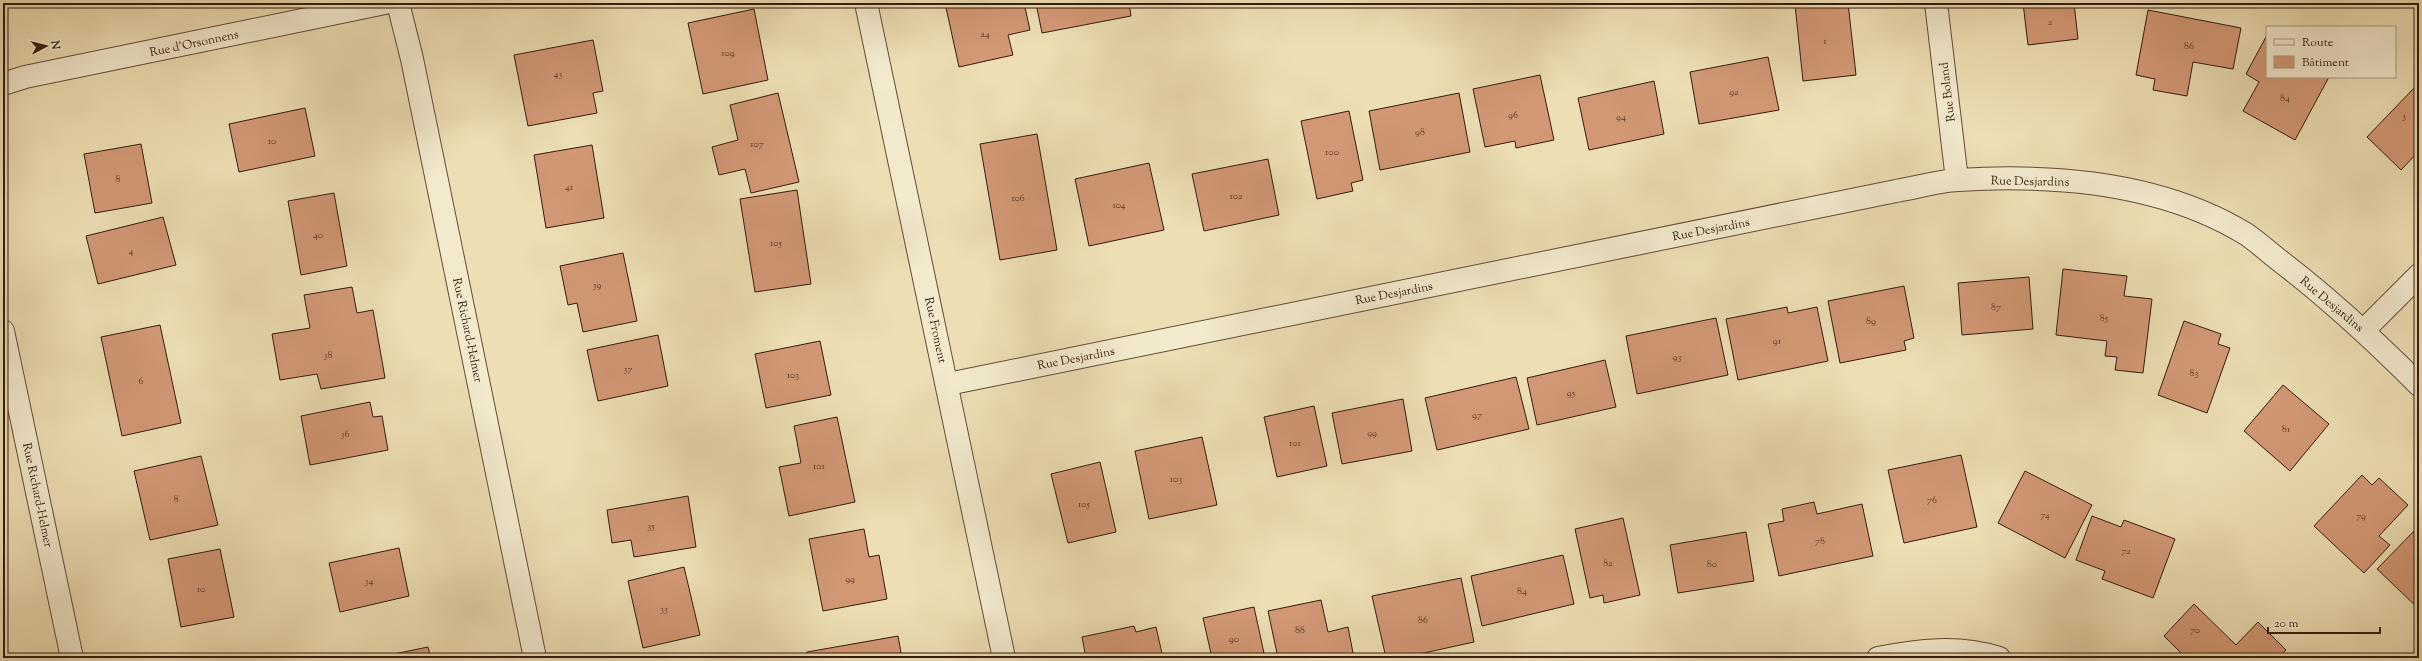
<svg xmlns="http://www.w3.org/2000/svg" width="2422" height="661" viewBox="0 0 2422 661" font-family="'Sorts Mill Goudy',serif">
<rect width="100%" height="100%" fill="#eddeb3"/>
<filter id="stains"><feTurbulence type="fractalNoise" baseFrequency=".005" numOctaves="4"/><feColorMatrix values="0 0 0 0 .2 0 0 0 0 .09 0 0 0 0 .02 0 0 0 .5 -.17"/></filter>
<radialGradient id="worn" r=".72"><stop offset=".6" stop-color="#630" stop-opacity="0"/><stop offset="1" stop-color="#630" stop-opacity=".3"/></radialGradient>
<path fill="#d29875" stroke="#351b0f" d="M945 3H1024L1030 30 1008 35 1013 55 959 67Z
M1036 3H1129L1131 16 1042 33Z
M1816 3H1848L1856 75 1803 81 1795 5Z
M2023 3H2074L2078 39 2028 45Z
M754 9 768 80 703 94 688 23Z
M2148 10 2241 28 2233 69 2193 62 2187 96 2153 90 2155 79 2136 75Z
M2267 35V77H2329L2295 140 2243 111 2259 82 2246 74Z
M593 40 603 91 593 93 597 113 528 126 514 55Z
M1768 57 1779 110 1699 124 1690 72Z
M1540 75 1554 140 1516 148 1515 141 1485 147 1473 89Z
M1654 81 1664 134 1589 150 1578 98Z
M2414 88 2419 93V151L2401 170 2367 137Z
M778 93 799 182 751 193 745 169 719 175 712 147 738 140 730 105Z
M1459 93 1470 152 1380 170 1369 111Z
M305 108 315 156 239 172 229 124Z
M1349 111 1363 180 1351 183 1353 191 1317 199 1301 121Z
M1037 134 1057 250 1000 260 980 144Z
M141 144 152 203 95 213 84 154Z
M592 145 604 218 546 228 534 155Z
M1268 159 1279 215 1204 231 1192 174Z
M1149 163 1164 230 1089 246 1075 179Z
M797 190 811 284 755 292 740 199Z
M334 193 347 266 301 275 288 201Z
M163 217 176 265 98 284 86 236Z
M623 253 637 321 583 332 577 303 568 305 560 266Z
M2063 269 2127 276 2124 296 2152 299 2143 373 2115 370 2117 357 2105 356 2107 341 2056 335Z
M2029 277 2033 329 1962 335 1958 283Z
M1904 286 1914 338 1904 341 1906 350 1840 363 1828 301Z
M352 287 357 313 373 310 385 378 321 389 317 374 280 380 272 334 310 328 304 295Z
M1787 307 1788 313 1817 307 1828 361 1738 380 1726 319Z
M1716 318 1728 375 1637 394 1626 336Z
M2184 321 2221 334 2218 344 2230 348 2207 413 2158 395Z
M160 325 181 423 122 436 101 337Z
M658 335 668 386 598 401 587 350Z
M820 341 831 395 766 408 755 354Z
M1605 360 1616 407 1537 425 1527 378Z
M1516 377 1529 429 1437 450 1425 398Z
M2283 385 2329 424 2290 471 2244 431Z
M1403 399 1412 451 1342 464 1332 413Z
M370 402 373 417 382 416 388 450 310 465 301 416Z
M1314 406 1327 466 1277 477 1264 417Z
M837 417 855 502 789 516 779 467 801 463 794 426Z
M1202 437 1217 505 1149 519 1135 451Z
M1961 455 1977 527 1904 543 1888 470Z
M201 456 218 525 150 540 134 471Z
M1100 462 1116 532 1068 543 1051 474Z
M2025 471 2092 505 2065 558 1998 523Z
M2362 475 2372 485 2379 478 2408 505 2379 536 2390 545 2364 573 2314 526Z
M688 496 696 547 634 557 631 540 612 543 607 510Z
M1814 502 1817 514 1862 504 1873 556 1779 576 1768 524 1784 521 1782 509Z
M2092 516 2121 527 2124 520 2175 539 2153 598 2102 579 2105 571 2076 560Z
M1623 518 1640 595 1604 603 1603 595 1590 598 1575 529Z
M864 529 869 557 879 555 887 599 823 611 809 539Z
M2416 529 2419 532V609L2377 569Z
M1746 532 1754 581 1678 593 1670 545Z
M399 548 409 596 340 612 329 563Z
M220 549 234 617 181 627 168 559Z
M1563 555 1574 604 1482 626 1471 576Z
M684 567 700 635 643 648 628 581Z
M1461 578 1474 642 1401 658H1386L1372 596Z
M1321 600 1328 632 1348 627 1354 658H1278L1268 611Z
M2194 604 2236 645 2258 622 2286 650 2278 658H2186L2164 636Z
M1254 607 1265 658H1212L1203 618Z
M1134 626 1136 632 1156 627 1163 658H1086L1082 637Z
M898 636 902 658H808L807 652Z
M428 647 431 658H384V656Z
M238 654 239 658H215Z"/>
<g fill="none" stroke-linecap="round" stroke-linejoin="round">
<defs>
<path id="minor" d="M398 3 412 59 535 658
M866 3 1004 658
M1936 3 1957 180
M3 84 25 77 385 3
M2364 330 2419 275
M3 331 72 658
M948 384 1896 191C1916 188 1937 181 1958 180 2055 174 2161 182 2246 234 2259 243 2271 254 2284 264 2332 301 2376 342 2419 385
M1878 658C1917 650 1960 645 1999 658"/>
</defs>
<use href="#minor" stroke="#634c38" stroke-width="24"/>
<use href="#minor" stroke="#f3eace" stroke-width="22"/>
</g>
<g text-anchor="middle" stroke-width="3" stroke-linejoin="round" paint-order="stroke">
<g font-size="10" fill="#5c3a28">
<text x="2050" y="25">2</text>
<text x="985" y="37">24</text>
<text x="1825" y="44">1</text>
<text x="2189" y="49">86</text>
<text x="728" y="56">109</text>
<text x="558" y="77">43</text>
<text x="1734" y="95">92</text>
<text x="2285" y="101">84</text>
<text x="1513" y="118">96</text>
<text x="2404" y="119">3</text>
<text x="1621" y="120">94</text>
<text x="1420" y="135">98</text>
<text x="272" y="144">10</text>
<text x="757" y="147">107</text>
<text x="1332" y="155">100</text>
<text x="118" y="182">8</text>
<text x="569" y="190">41</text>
<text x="1236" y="199">102</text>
<text x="1018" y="201">106</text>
<text x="1119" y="208">104</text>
<text x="318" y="238">40</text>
<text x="776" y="246">105</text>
<text x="131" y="254">4</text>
<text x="597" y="288">39</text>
<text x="1996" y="310">87</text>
<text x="2104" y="321">85</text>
<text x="1871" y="324">89</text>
<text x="1777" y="344">91</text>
<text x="328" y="358">38</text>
<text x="1677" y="360">93</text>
<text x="628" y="372">37</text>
<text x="2194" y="376">83</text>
<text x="793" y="378">103</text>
<text x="141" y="384">6</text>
<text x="1571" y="396">95</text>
<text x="1477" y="418">97</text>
<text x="2286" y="432">81</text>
<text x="1372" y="436">99</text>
<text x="345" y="437">36</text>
<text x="1295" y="446">101</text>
<text x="819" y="469">101</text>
<text x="1176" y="482">103</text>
<text x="176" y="502">8</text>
<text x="1932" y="503">76</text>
<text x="1084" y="507">105</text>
<text x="2045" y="518">74</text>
<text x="2361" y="519">79</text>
<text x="651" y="529">35</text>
<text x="1820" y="544">78</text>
<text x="2126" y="554">72</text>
<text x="1608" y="566">82</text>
<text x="1712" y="567">80</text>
<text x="850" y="582">99</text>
<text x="369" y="584">34</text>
<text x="201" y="592">10</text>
<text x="1522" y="594">84</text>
<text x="664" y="612">33</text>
<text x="1423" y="623">86</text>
<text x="1300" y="633">88</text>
<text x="2195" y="633">70</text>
<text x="1234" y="642">90</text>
</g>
<g font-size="12" fill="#351b0f" stroke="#f3eace">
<text transform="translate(194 43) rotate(-12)" y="4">Rue d'Orsonnens</text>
<text transform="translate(1947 92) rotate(-97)" y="4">Rue Boland</text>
<text transform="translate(2030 181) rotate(1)" y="4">Rue Desjardins</text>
<text transform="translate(1711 229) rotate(-11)" y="4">Rue Desjardins</text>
<text transform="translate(1394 293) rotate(-11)" y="4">Rue Desjardins</text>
<text transform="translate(2332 304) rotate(40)" y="4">Rue Desjardins</text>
<text transform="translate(468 330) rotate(78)" y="4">Rue Richard-Helmer</text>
<text transform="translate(936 330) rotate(78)" y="4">Rue Froment</text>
<text transform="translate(1076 358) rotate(-11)" y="4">Rue Desjardins</text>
<text transform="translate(38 495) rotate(78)" y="4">Rue Richard-Helmer</text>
</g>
</g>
<rect width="2422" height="661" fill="none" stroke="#eddeb3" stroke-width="16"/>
<rect x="4" y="4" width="2414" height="653" fill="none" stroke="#351b0f" stroke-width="2"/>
<rect x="8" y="8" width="2406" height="645" fill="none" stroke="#351b0f"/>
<rect x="2266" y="26" width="130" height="52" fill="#f3eace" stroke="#a79782"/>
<rect x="2274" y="39" width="20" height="6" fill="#f3eace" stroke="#a79782"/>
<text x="2302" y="46" font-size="12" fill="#351b0f">Route</text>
<rect x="2274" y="56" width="20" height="12" fill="#d29875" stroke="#a79782"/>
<text x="2302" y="66" font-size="12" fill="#351b0f">Bâtiment</text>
<g transform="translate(46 46) rotate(83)" stroke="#f3eace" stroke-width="3" paint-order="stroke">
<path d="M0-3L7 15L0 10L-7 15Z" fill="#351b0f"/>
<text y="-6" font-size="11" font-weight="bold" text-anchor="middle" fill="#351b0f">N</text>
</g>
<path d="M2268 627v6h112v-6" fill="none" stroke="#351b0f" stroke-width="2"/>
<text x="2274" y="627" font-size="12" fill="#351b0f" stroke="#f3eace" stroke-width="3" paint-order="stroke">20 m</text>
<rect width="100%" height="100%" filter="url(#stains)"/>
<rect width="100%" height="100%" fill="url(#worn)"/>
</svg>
